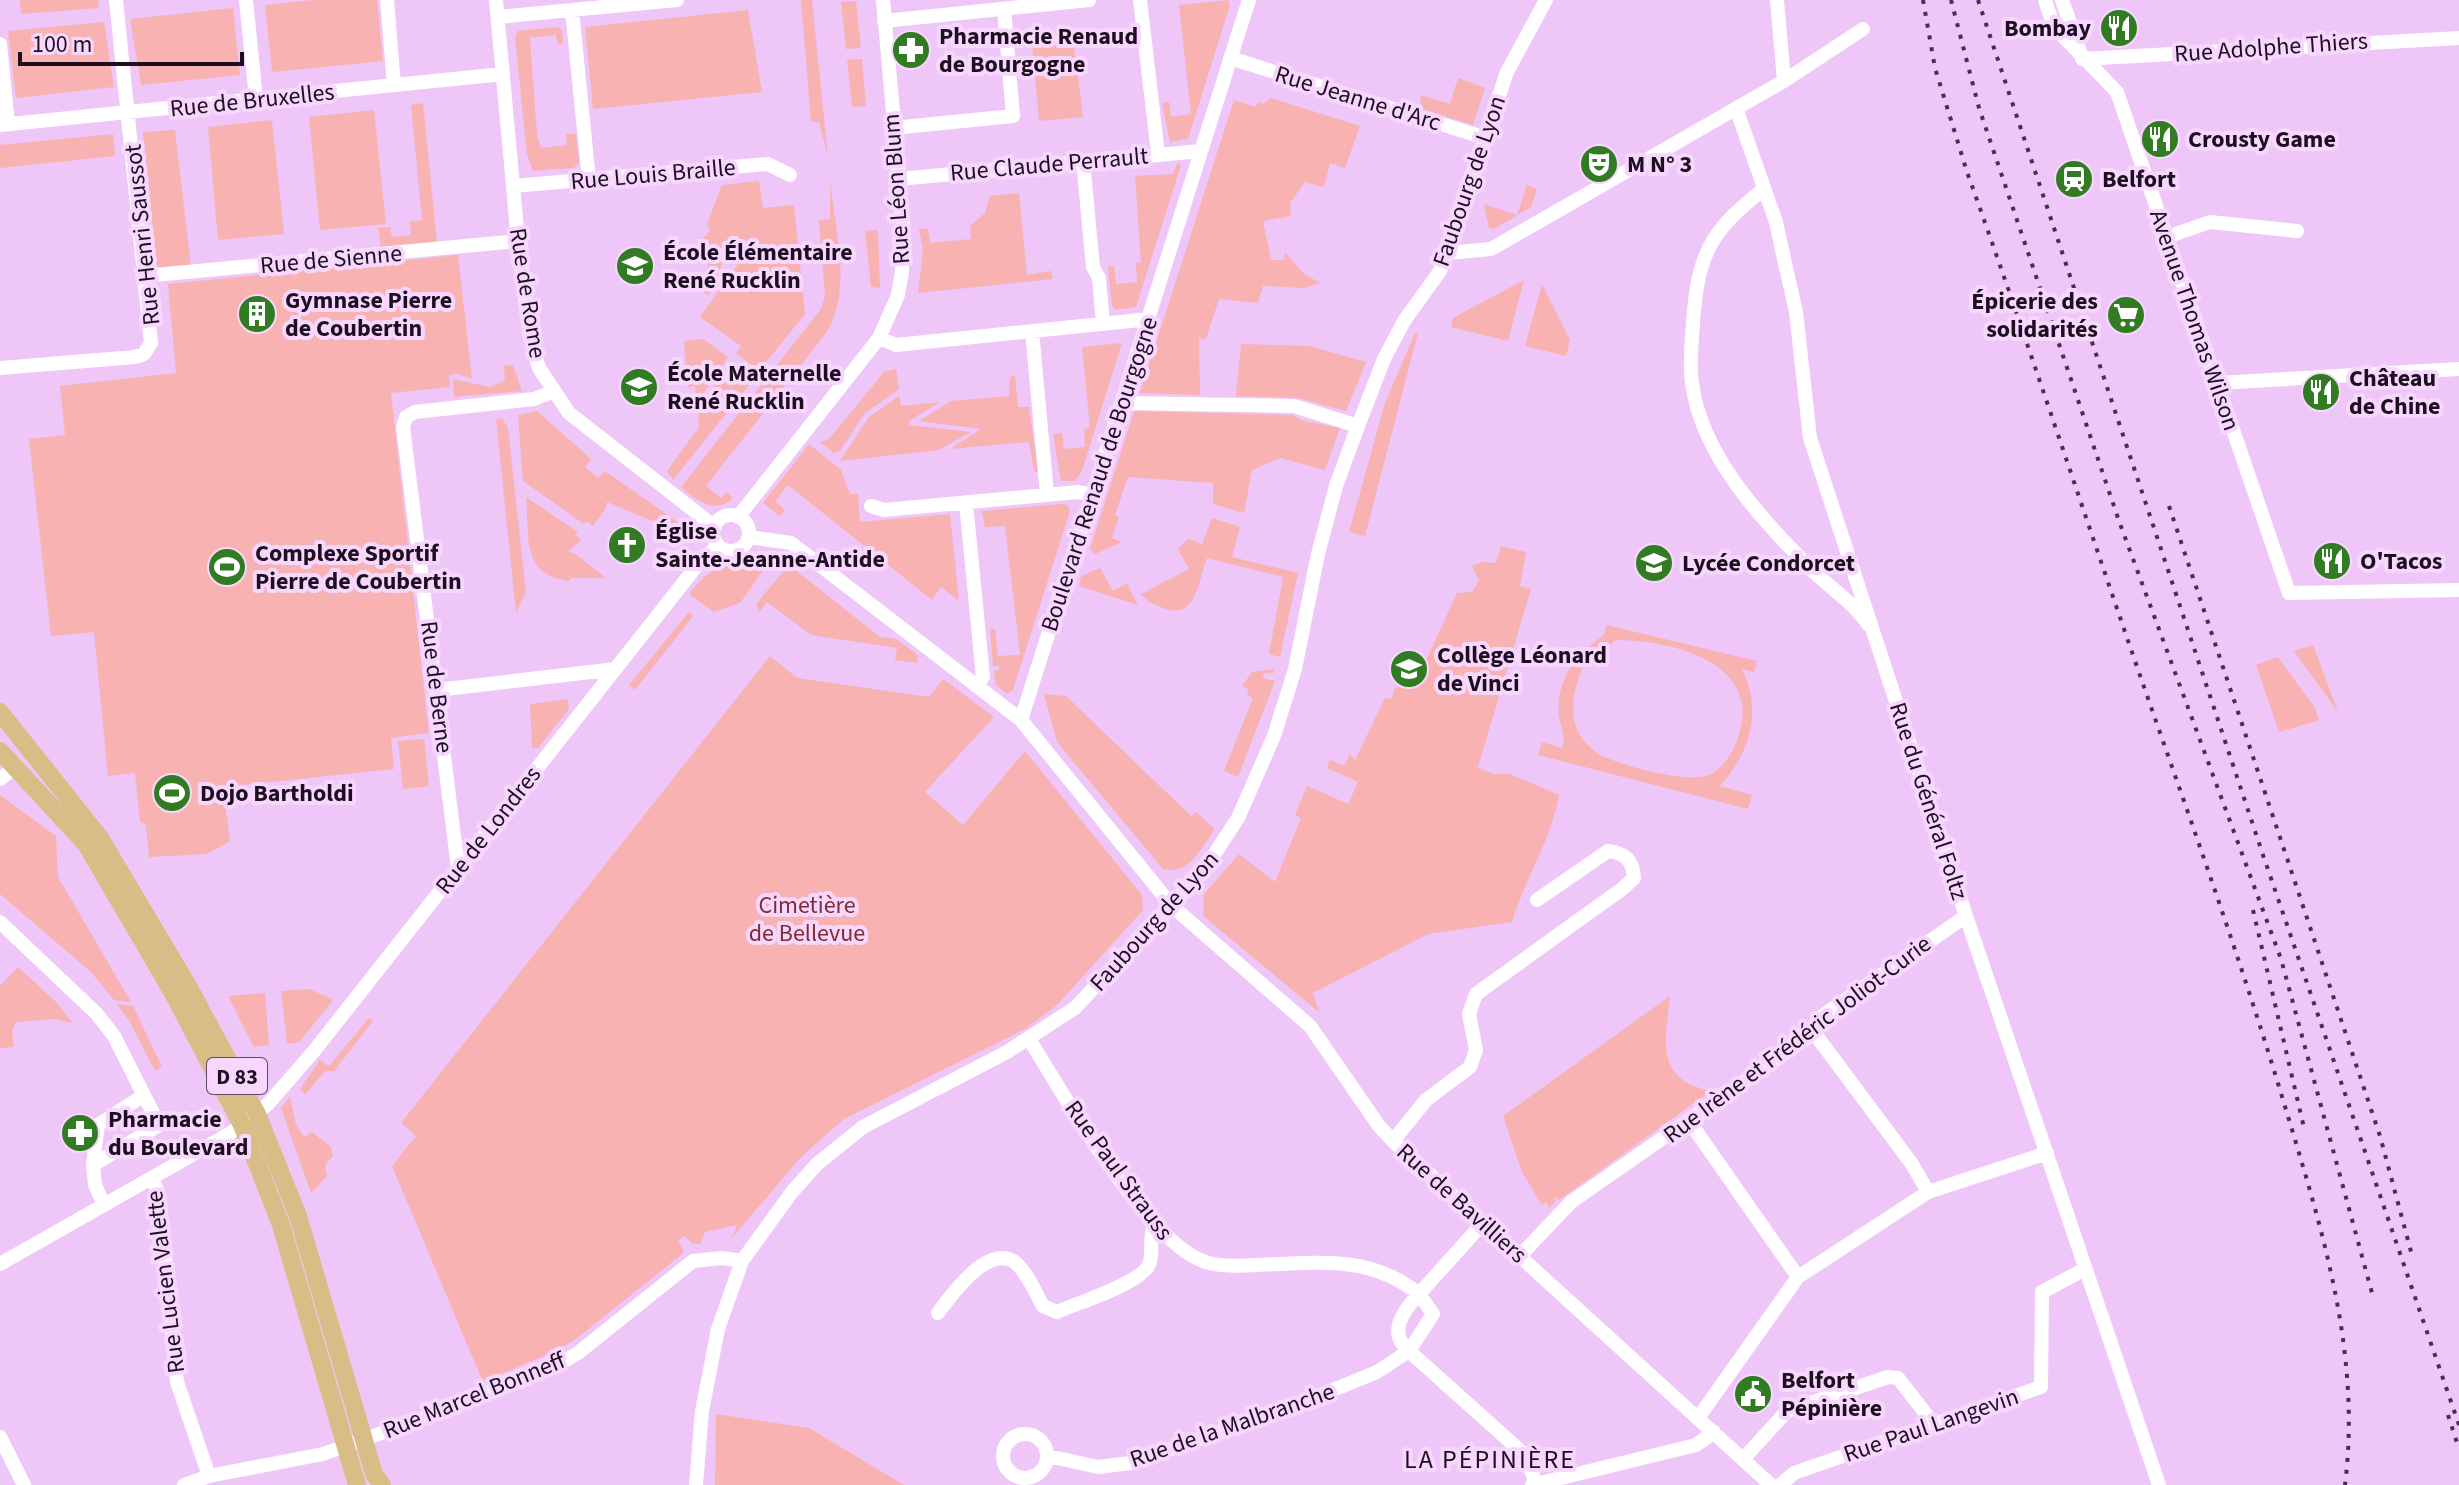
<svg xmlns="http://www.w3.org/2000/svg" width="2459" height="1485" viewBox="0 0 2459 1485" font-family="'Source Sans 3',sans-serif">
<rect width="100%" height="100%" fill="#efc6f8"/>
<path fill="#f7b2b1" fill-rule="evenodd" d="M20 0H98L99 8 21 14Z
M313 0H377L383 61 272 72 265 5Z
M801 0H812L828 157 819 122H811Z
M1228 0 1230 5 1188 139 1170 142 1162 103 1169 102 1171 117 1191 114 1179 5Z
M856 1 861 48 846 49 841 2Z
M233 8 240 75 141 85 130 19Z
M748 10 762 92 593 109 585 27Z
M104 22 114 87 16 98 8 31Z
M557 27 562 30 563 44 558 45 556 35 530 38 537 134 541 148 567 145 566 134H576L579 162 574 168 533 171 527 154 515 37 518 31Z
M1072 29 1083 117 1039 121 1031 33Z
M862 59 866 106 852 107 847 60Z
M1458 78 1485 88 1473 125 1422 109 1420 95 1450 104Z
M1271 98 1360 126 1345 168 1330 163 1324 187 1305 182 1290 203 1291 216 1263 221 1271 260H1284L1285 252 1304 274 1320 283 1305 288 1263 286 1258 303 1219 299 1206 339 1199 338 1200 395 1140 393 1234 100 1256 107 1258 102 1263 104Z
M423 103 437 243 385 249 381 246 378 228 390 227 392 237 411 235 410 222 422 220 411 105Z
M374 110 386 224 320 230 309 117Z
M272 120 284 234 218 240 208 127Z
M175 130 191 267 157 271 143 132Z
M113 134 115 156 0 168V145Z
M1177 163 1181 165 1136 307 1116 310 1112 306 1108 266H1114L1116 284 1137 282 1136 263 1141 262 1135 176 1173 174Z
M759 181 763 208 794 205 805 314 759 371 736 353 741 346 700 317 738 264 721 253V268L715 287 708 295 699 290 709 261 700 242 710 230 707 224 722 185Z
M830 182C835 230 853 290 826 333L706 486 721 498 726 492 733 498C715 515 696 500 681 487L821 309 825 296 819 220 830 219Z
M1527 185 1537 189 1531 207 1494 229 1489 228 1484 204 1517 215Z
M1019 193 1027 275 1051 271 1053 279 918 293 923 250 919 229H928L930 243 971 239 970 226 985 213 990 196Z
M878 230 880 288 871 287 865 231Z
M458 255 472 379 459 374 449 375 450 387 391 393 429 733 391 738 394 769 223 787 230 841 207 854 149 857 146 825 140 821 135 773 108 776 94 632 51 636 29 439 65 435 60 386 176 373 168 284Z
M1524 280 1508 341 1451 327 1453 318Z
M1542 284 1570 340 1566 356 1525 346Z
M1415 333H1418L1365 536 1349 532 1385 403Z
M703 339 728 357 697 403 695 386 688 387 684 341Z
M1122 343 1082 471 1075 481H1061L1053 434 1062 433 1064 449 1085 447 1084 429 1090 428 1082 347Z
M1241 344 1309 346 1366 362 1346 411 1298 398 1236 396Z
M730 361 753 380 673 480 667 471 699 427 698 409Z
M513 365 522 391 454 397 453 379 490 387 505 380 504 366Z
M896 369 899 389 864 414 840 451 834 453 820 442 829 439 884 372Z
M1015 375 1018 407H1029L1038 472H1034L1029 442 950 449 981 429 919 421 951 401 1009 396 1010 378Z
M899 396 901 406 940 402 909 421V425L971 432 939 450 840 461 869 417Z
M537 411 591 459 585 467 598 478 605 471 692 532 689 536 607 502 606 508 593 526 587 521 584 524 523 481 518 415Z
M1134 411 1293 415 1304 421 1340 428 1325 470 1280 458 1252 470 1244 513 1213 504V483L1128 477 1115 515 1119 517 1112 538 1122 542 1095 554 1090 549Z
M502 418 508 428 526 592 516 613 496 419Z
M809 444 841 470 850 494H858L860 522 950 514 959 601 941 587 932 600 788 485 775 501 785 510 780 516 763 503Z
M526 497 578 532 576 535 581 540 568 552 574 553 606 578H571L570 581C520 575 530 537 526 497Z
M1060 504 1068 505 1070 511 1013 690 1007 694 996 685 994 671 999 670V666H993L990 629H995L998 656 1020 655 1005 526 985 527 982 511Z
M1212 518 1240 527 1232 557 1298 573 1280 657 1269 654 1283 577 1207 558C1198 582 1196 621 1163 608 1154 604 1147 602 1141 594L1189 569 1178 549 1188 539 1202 544Z
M1501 546 1526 552 1520 586 1531 589 1478 767 1493 774H1510L1559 795C1551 841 1525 878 1512 922L1428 934 1313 993 1319 1012 1203 916 1204 894 1239 854 1275 882 1301 818 1295 815 1307 786 1348 804 1358 782 1327 768 1330 760 1344 766 1350 754 1355 760 1385 698 1392 699 1395 687 1401 688 1403 684 1414 687 1457 593 1472 592 1479 581 1472 566 1482 562 1496 563Z
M763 558 770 561 740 603 714 612 689 594C715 561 724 567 763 558Z
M792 561H799L794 569 880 637 896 639 918 655 917 663 895 660 897 648 811 635 767 602 759 612 756 604Z
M1100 568 1113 591 1127 583 1138 605 1079 586 1081 576Z
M689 612 693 616 635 690 629 685Z
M1606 625 1757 661 1754 672 1742 669C1763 712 1750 752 1720 786L1752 795 1748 809 1538 755 1542 742 1562 748C1566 735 1561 728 1559 716 1555 681 1577 653 1604 635ZM1616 640C1666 640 1756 659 1741 727 1737 745 1729 762 1713 773 1693 786 1624 766 1602 756 1594 752 1584 742 1580 735 1567 715 1575 684 1584 664Z
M2313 645 2338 712 2294 651Z
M770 656 797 678 929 697 943 679 994 717 925 792 963 825 1025 751 1142 895 1143 910 1057 1005 1025 1029 844 1119 801 1157 732 1238 737 1225 705 1232 700 1244H693L684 1236 678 1241 684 1251 681 1255 577 1338 558 1350 483 1382 392 1166 416 1136 401 1123Z
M2278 657 2315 708 2319 720 2279 732 2256 665Z
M1274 669V673H1265L1262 678 1275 681 1238 777 1224 771 1253 698 1247 695 1249 689 1242 686 1252 672Z
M1044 694 1066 696 1191 816 1196 812 1215 829C1201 848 1189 876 1163 869L1057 742Z
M568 699 569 709 538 748H532L530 704Z
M424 739 429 786 403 789 398 741Z
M0 795 56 836 58 877 131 1002 114 1000 91 972 0 894Z
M18 967 56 1002 73 1023 54 1019 16 1022 12 1031 14 1047 0 1048V986Z
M309 989 332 999 331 1003 299 1042 287 1044 281 991Z
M265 993 269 1045 254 1047 228 996Z
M1670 996C1665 1042 1655 1080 1711 1091L1559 1200 1554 1196 1555 1202 1549 1208 1546 1202 1542 1205 1522 1172 1503 1116Z
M117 1004 133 1006 162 1067 155 1071 130 1022Z
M369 1018 373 1021 334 1071H325L305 1095 300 1089 320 1060 329 1066Z
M290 1097 296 1125 304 1137 312 1132 331 1147 333 1156 325 1165 327 1176 311 1193 281 1108Z
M716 1414 809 1428 904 1485H715Z"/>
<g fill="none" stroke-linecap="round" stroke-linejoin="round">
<path stroke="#fff" stroke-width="14" d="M246 0 256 99
M387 0 394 85
M496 0 518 241 530 337 539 368 569 413 715 527
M1140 0 1158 154
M1777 0 1784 81
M2045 0 2054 27 2117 92 2289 593 2459 590
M2062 0 2080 51
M572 10 589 180
M498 17 677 0
M884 21 1089 0
M0 44 8 124
M1230 58 1486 138
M2082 59 2459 38
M1736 108 1776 222 1784 259 1796 312 1810 438 1966 916 2159 1485
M0 125 503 74
M893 128 1013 116 1004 9
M1083 161 1093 267 1099 278 1103 324
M898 179 1201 151
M513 186 768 164 790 175
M1764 189C1710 231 1698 254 1693 322 1692 342 1689 363 1692 383 1701 455 1762 520 1811 569 1830 588 1853 602 1868 624
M2167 237 2210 222 2297 231
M1447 253 1491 249 1784 81 1863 29
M144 276 518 241
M1032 331 1047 494
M879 338 896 345 1140 320 1146 324
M0 368 135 357 144 354 151 343 116 0
M2217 383 2459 369
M1122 403 1294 406 1358 426
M966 503 983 677 976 686
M871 506 884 510 1078 492 1094 495
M713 533a18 18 0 1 1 36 0a18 18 0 1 1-36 0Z
M738 517 879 338 898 295 902 272 903 224 883 0
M749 537 791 543 1021 720 1172 906 1310 1026 1379 1126 1393 1141 1771 1485
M437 690 616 669
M1021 720 1249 0
M0 779 13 769
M458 868 403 427 406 417 415 412 534 399 552 392
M0 922 97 1014 114 1036 159 1125 93 1165 95 1185 104 1205
M1812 1030 1912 1164 1928 1192
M1029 1039C1062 1092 1146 1241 1203 1261 1219 1267 1239 1266 1257 1265 1316 1263 1370 1254 1419 1294L1483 1223
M1689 1121 1798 1277
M1393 1141 1426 1100 1470 1067 1476 1050 1469 1014 1476 994 1622 889 1634 878C1633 861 1626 853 1608 851L1537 900
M93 1165 98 1125 144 1095
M152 1178 159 1195 177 1382 209 1476
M1520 1256 1571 1202 1808 1037 1818 1019 1966 916
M0 1264 229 1134 268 1104 314 1051 699 563 718 545
M1419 1294 1433 1314 1409 1351C1387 1333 1403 1311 1419 1294Z
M938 1313C951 1295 989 1242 1016 1263 1028 1274 1035 1292 1043 1306L1057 1312C1077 1303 1146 1282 1150 1262 1153 1249 1149 1238 1154 1225
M1698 1418 1798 1277 1928 1192 2047 1153
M1003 1456a22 22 0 1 1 44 0a22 22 0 1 1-44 0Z
M0 1437 24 1485
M1048 1456 1098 1467 1131 1463 1284 1410 1377 1372 1409 1351 1525 1455 1536 1483
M1744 1458 1787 1411 1888 1377 1898 1378 1933 1423
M184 1485 209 1476 323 1454 443 1411 559 1364 578 1353 693 1261 722 1258 742 1261
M696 1485 702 1411 718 1329 742 1261 792 1192 817 1164 863 1127 1007 1052 1075 1008 1204 870 1238 818 1274 736 1295 669 1318 554 1336 486 1358 426 1384 359 1404 321 1440 271 1507 72 1546 0
M1532 1485 1696 1445 1714 1432
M1780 1485 1794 1473 2041 1387 2042 1292 2085 1269"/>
<path stroke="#d9bd87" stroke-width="18" d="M0 712 100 838 188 986 257 1114 298 1216 374 1474 382 1485
M0 751 86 844 173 993 242 1125 281 1225 357 1485"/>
<path stroke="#45314a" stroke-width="4" stroke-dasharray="4 8" stroke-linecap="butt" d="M1923 0 1935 68 1967 172C2033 356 2093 542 2158 727 2203 855 2248 983 2287 1113 2324 1236 2361 1355 2345 1485
M1951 0 1979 108 2119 521 2281 959 2372 1293
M1978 0 2264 858 2459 1425
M2169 506 2380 1136 2413 1259
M2253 910 2305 1132
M2448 1415 2459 1449"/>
</g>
<defs>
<symbol id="restaurant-disc" viewBox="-11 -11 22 22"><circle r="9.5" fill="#317c22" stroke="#f8d7ff"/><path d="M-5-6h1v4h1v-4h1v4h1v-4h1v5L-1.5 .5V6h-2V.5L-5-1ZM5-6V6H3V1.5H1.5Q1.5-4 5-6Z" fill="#fff"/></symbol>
<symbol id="pharmacy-disc" viewBox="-11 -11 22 22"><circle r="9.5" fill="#317c22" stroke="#f8d7ff"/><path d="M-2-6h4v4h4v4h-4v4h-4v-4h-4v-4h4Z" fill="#fff"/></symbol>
<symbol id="theatre-disc" viewBox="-11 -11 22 22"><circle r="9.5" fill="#317c22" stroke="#f8d7ff"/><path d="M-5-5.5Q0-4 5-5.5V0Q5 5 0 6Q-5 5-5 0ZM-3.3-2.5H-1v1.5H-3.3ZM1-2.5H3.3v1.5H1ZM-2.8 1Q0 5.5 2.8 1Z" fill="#fff"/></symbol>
<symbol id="station-disc" viewBox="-11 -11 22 22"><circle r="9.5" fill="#317c22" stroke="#f8d7ff"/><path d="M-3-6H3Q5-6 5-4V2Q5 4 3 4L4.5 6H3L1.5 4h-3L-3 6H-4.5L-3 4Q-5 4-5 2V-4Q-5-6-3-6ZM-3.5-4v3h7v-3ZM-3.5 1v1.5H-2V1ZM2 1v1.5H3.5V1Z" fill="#fff"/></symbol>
<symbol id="school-disc" viewBox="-11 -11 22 22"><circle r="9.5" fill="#317c22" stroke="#f8d7ff"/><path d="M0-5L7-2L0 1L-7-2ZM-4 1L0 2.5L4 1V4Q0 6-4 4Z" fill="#fff"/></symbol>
<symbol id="building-disc" viewBox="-11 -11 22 22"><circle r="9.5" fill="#317c22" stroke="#f8d7ff"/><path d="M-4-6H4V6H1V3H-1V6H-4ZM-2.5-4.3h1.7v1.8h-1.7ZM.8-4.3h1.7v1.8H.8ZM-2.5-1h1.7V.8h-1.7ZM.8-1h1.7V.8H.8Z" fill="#fff"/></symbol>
<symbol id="supermarket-disc" viewBox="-11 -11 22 22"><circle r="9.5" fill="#317c22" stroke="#f8d7ff"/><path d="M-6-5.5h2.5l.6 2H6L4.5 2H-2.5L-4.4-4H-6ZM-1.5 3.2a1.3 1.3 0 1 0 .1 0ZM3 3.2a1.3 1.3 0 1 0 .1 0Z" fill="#fff"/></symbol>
<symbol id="church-disc" viewBox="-11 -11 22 22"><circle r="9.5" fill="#317c22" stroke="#f8d7ff"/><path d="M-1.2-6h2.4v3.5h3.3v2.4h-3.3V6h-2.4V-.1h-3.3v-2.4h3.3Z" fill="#fff"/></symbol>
<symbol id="stadium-disc" viewBox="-11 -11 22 22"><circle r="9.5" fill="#317c22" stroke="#f8d7ff"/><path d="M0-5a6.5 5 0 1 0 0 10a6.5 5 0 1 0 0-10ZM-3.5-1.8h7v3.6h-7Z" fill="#fff"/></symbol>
<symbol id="civic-disc" viewBox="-11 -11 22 22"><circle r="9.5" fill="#317c22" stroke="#f8d7ff"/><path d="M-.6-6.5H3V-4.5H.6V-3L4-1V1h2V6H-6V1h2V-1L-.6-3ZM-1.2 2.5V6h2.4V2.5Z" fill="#fff"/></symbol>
</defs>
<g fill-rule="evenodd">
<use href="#restaurant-disc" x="2097" y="6" width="44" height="44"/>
<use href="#pharmacy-disc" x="889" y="28" width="44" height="44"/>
<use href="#restaurant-disc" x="2138" y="117" width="44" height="44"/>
<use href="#theatre-disc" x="1577" y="142" width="44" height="44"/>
<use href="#station-disc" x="2052" y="157" width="44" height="44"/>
<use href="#school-disc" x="613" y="244" width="44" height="44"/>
<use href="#building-disc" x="235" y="292" width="44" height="44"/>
<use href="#supermarket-disc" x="2104" y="293" width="44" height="44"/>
<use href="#school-disc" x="617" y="365" width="44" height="44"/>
<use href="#restaurant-disc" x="2299" y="370" width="44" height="44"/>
<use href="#church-disc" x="605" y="523" width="44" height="44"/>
<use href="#restaurant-disc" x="2310" y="539" width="44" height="44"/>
<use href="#school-disc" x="1632" y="541" width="44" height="44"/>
<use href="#stadium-disc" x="205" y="545" width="44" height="44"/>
<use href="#school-disc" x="1387" y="647" width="44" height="44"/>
<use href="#stadium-disc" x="150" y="771" width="44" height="44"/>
<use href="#pharmacy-disc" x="58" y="1111" width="44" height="44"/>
<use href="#civic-disc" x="1731" y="1372" width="44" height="44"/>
</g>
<g text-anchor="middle" stroke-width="8" stroke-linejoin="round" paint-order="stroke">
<rect fill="#f8d7ff" stroke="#5f4a63" stroke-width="2" x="207" y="1058" width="60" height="36" rx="6"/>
<g font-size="22" font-weight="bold" fill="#1d0e20">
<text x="237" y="1084">D 83</text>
</g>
<g font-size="24" font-weight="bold" fill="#1d0e20" stroke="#f8d7ff" text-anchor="start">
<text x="2091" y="36" text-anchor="end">Bombay</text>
<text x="939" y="44">Pharmacie Renaud<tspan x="939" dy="28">de Bourgogne</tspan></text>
<text x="2188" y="147">Crousty Game</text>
<text x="1627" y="172">M N° 3</text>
<text x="2102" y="187">Belfort</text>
<text x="663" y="260">École Élémentaire<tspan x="663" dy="28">René Rucklin</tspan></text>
<text x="285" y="308">Gymnase Pierre<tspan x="285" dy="28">de Coubertin</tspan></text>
<text x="2098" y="309" text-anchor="end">Épicerie des<tspan x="2098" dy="28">solidarités</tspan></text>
<text x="667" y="381">École Maternelle<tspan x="667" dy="28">René Rucklin</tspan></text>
<text x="2349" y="386">Château<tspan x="2349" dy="28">de Chine</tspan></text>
<text x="655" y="539">Église<tspan x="655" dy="28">Sainte-Jeanne-Antide</tspan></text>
<text x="255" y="561">Complexe Sportif<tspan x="255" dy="28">Pierre de Coubertin</tspan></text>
<text x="2360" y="569">O'Tacos</text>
<text x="1682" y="571">Lycée Condorcet</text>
<text x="1437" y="663">Collège Léonard<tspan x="1437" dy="28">de Vinci</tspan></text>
<text x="200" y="801">Dojo Bartholdi</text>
<text x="108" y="1127">Pharmacie<tspan x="108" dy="28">du Boulevard</tspan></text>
<text x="1781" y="1388">Belfort<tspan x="1781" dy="28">Pépinière</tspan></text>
</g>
<g font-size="24" fill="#1d0e20" stroke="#f8d7ff">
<text transform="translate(2271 47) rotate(-4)" y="8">Rue Adolphe Thiers</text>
<text transform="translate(1358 98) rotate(17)" y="8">Rue Jeanne d'Arc</text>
<text transform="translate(252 100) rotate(-6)" y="8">Rue de Bruxelles</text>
<text transform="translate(1049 164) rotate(-5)" y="8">Rue Claude Perrault</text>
<text transform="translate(653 174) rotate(-5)" y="8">Rue Louis Braille</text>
<text transform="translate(1469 181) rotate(-71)" y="8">Faubourg de Lyon</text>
<text transform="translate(896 189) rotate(-94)" y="8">Rue Léon Blum</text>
<text transform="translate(142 235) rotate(-96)" y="8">Rue Henri Saussot</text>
<text transform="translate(331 259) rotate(-5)" y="8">Rue de Sienne</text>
<text transform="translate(528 293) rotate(81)" y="8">Rue de Rome</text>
<text transform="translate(2195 320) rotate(71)" y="8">Avenue Thomas Wilson</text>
<text transform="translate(1099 474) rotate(-72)" y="8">Boulevard Renaud de Bourgogne</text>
<text transform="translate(437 687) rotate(83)" y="8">Rue de Berne</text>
<text transform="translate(1929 801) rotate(72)" y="8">Rue du Général Foltz</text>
<text transform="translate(488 830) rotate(-52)" y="8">Rue de Londres</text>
<text transform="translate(1154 921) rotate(-48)" y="8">Faubourg de Lyon</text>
<text transform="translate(1797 1039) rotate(-37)" y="8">Rue Irène et Frédéric Joliot-Curie</text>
<text transform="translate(1119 1170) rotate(54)" y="8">Rue Paul Strauss</text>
<text transform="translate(1462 1203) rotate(42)" y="8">Rue de Bavilliers</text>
<text transform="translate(165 1282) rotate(-97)" y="8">Rue Lucien Valette</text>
<text transform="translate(474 1395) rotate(-22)" y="8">Rue Marcel Bonneff</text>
<text transform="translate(1232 1425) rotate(-19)" y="8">Rue de la Malbranche</text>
<text transform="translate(1931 1425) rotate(-19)" y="8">Rue Paul Langevin</text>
</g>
<g font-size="24" fill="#802d31" stroke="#f8d7ff">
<text x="807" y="913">Cimetière<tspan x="807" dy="28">de Bellevue</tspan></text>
</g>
<g font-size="26" letter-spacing="2" fill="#1d0e20" stroke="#f8d7ff">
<text x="1490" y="1468">LA PÉPINIÈRE</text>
</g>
</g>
<path d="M20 52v12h222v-12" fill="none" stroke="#1d0e20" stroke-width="4"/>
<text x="32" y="52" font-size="24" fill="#1d0e20" stroke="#f8d7ff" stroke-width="6" paint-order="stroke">100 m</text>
</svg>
